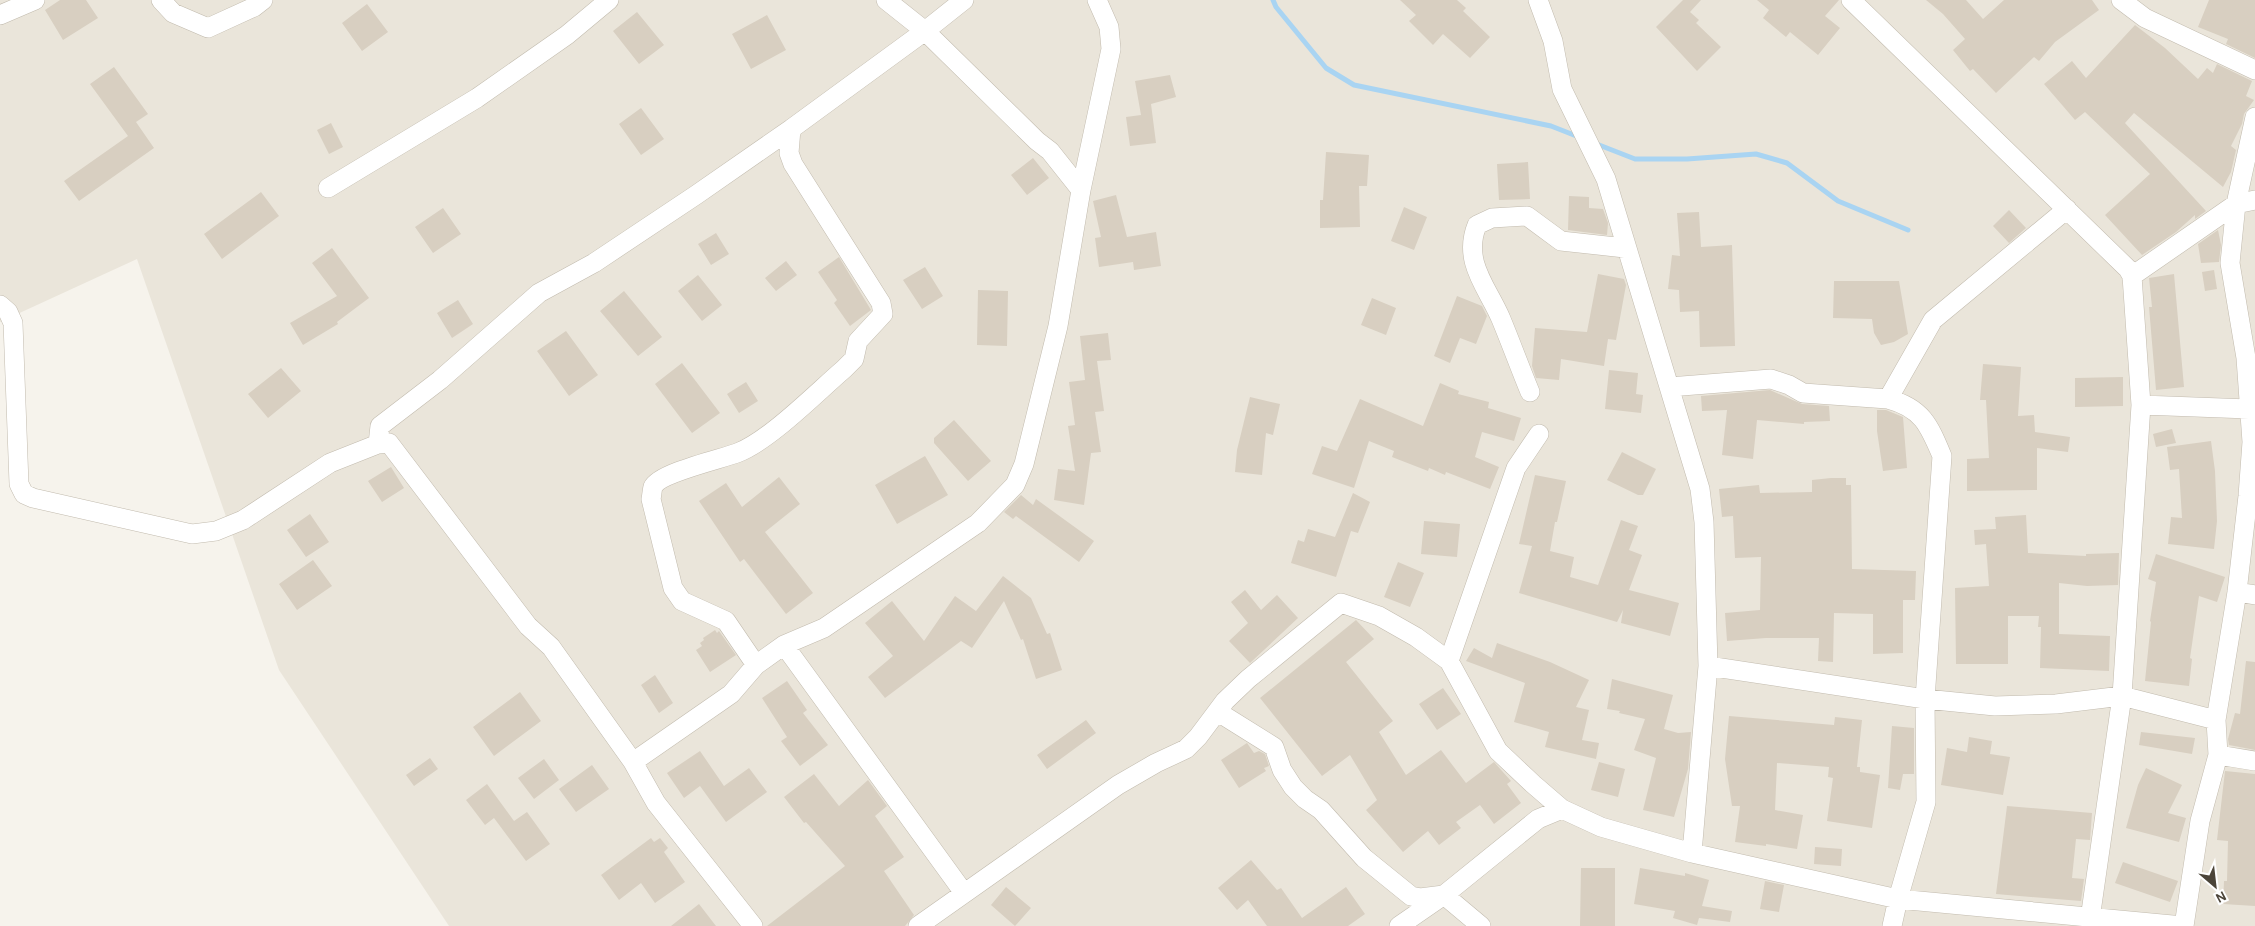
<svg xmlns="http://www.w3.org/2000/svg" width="2255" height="926" viewBox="0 0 2255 926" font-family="Karla,sans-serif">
<rect width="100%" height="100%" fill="#f6f3ec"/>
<path fill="#eae5da" d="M0 0H2255V926H449L279 670 137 259 0 322Z"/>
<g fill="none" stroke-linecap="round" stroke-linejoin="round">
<path stroke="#a9d4f2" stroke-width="5" d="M1273 0 1276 7 1326 68 1354 85 1551 126 1579 137
M1594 143 1635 159H1687L1756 154 1787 163 1838 201 1908 230"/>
</g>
<path fill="#d8cfc1" d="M60 0H86L98 18 63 40 45 10Z
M1400 0H1457L1466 8 1463 11 1490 37 1470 58 1443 34 1433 45 1409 21 1416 15Z
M1683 0H1701L1690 12 1699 20 1696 23 1721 47 1697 71 1656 27Z
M1757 0H1839L1825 16 1840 28 1818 55 1790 32 1786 37 1763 18 1769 10Z
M1926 0H1966L1983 19 2004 0H2092L2099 10 2055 42 2039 61 2034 57 1996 93 1973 69 1970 71 1953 50 1965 39 1943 14Z
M2209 0H2255V58L2226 44 2228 39 2198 27Z
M367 4 388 32 362 51 342 23Z
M637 12 664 45 639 64 613 31Z
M767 15 786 50 751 69 732 34Z
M2135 25 2165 48 2198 79 2207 68 2213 73 2217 64 2252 81 2246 96 2254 100 2244 114 2242 124 2231 146 2236 150 2231 172 2223 187 2134 113 2125 123 2206 211 2195 219V215L2176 232 2142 255 2105 215 2150 174 2085 112 2075 120 2044 84 2072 61 2086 78Z
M114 67 148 114 136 122 154 148 79 201 64 181 128 136 90 84Z
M1170 75 1176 97 1151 104 1156 143 1130 146 1126 117 1141 115 1135 81Z
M641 108 664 139 641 155 619 124Z
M331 123 343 147 329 154 317 130Z
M1326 152 1369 155 1367 186H1359L1360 227 1320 228V200H1323Z
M1033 158 1049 178 1027 195 1011 175Z
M1528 162 1530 199 1499 200 1497 164Z
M261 192 279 216 222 259 204 234Z
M1116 195 1127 237 1156 232 1161 266 1134 270 1133 262 1099 267 1095 238 1101 237 1093 201Z
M1569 196 1589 197V208L1603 209 1608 223 1607 235 1568 230Z
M1404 207 1427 217 1414 250 1391 241Z
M443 208 461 234 433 253 415 227Z
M2009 210 2026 228 2009 243 1993 226Z
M1699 212 1701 247 1732 245 1735 346 1700 347 1699 311 1680 312 1679 290 1668 289 1672 255 1680 256 1677 213Z
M2218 230 2221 245 2219 262 2201 263 2198 244Z
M716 233 729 254 711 265 698 244Z
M332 248 369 298 337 322 338 324 303 345 290 323 337 296 312 263Z
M839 257 871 310 850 326 834 303 837 300 818 272Z
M786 261 797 275 776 291 765 278Z
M925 267 943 296 922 309 903 280Z
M2214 270 2217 289 2205 291 2202 272Z
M1598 274 1624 279 1626 285 1616 340 1608 339 1604 366 1561 359 1559 380 1536 378 1532 366 1535 328 1587 332Z
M2174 274 2184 387 2156 390 2149 307H2152L2149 278Z
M698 275 722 305 702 321 678 291Z
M1834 281H1899L1908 334 1894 342 1881 345 1874 333 1872 319 1833 318Z
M978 290 1008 291 1007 346 977 345Z
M624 291 662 337 638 356 600 311Z
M1457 296 1482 306 1487 316 1476 344 1460 338 1450 363 1434 356Z
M1372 298 1396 308 1386 335 1361 325Z
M458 300 473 324 452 338 437 313Z
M566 331 598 375 569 396 537 351Z
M1108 333 1111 360 1097 361 1104 411 1095 412 1101 452 1091 453 1084 505 1054 500 1058 469 1075 471 1068 426 1075 425 1069 382 1085 380 1080 336Z
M682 363 720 413 692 433 655 384Z
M1983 364 2021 367 2018 416 2034 415 2035 432 2070 437 2068 452 2037 448V490L1967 491V459L1989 458 1986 400H1980Z
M281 368 301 391 268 418 248 394Z
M1609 370 1638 373 1636 394 1643 395 1641 413 1605 409Z
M2123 377V406L2075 407V378Z
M746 382 758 401 739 413 727 394Z
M1440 383 1459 391 1458 394 1489 402 1488 408 1521 418 1514 441 1482 432 1475 457 1499 467 1490 489 1446 472 1445 475 1429 468 1428 471 1392 457 1394 451 1369 441 1354 488 1312 474 1322 446 1337 451 1360 399 1423 426Z
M1770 390 1802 404 1829 406 1830 421 1804 422V424L1757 420 1753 459 1722 455 1727 410 1702 411 1701 396Z
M1250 397 1280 404 1273 435 1266 433 1262 475 1235 472 1237 450Z
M1877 410H1886L1903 417 1907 468 1883 471 1877 431Z
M954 420 991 461 968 481 934 443V438Z
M2172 429 2176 443 2156 447 2153 434Z
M2211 441 2215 471 2217 521 2214 549 2168 544 2171 517 2182 518 2179 469 2170 470 2167 447Z
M1622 452 1656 469 1643 495H1638L1607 480Z
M925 456 948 495 897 524 875 485Z
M391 467 404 488 382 502 368 481Z
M1535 475 1566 481 1557 522H1555L1550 551 1574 557 1570 577 1598 585 1621 520 1638 526 1629 550 1642 555 1629 590 1679 603 1670 636 1621 623 1623 610 1617 622 1519 593 1532 546 1519 544Z
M779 477 800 504 765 532 813 593 786 614 744 559 740 562 699 501 726 483 742 507Z
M1831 478H1846V485H1851L1852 569 1916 571 1915 600H1903V653L1873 654V614L1834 613 1833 662 1818 661 1819 638H1766L1727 641 1725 613 1760 610 1761 557 1735 558 1733 516 1722 517 1719 489 1759 485 1760 493 1812 492V480Z
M1353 493 1370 502 1358 533 1351 531 1336 577 1291 563 1298 540 1304 542 1308 529 1335 537Z
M1021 495 1033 505 1036 499 1094 541 1079 562 1016 516 1013 519 1004 512Z
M310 514 329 542 306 557 287 530Z
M2026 515 2028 553 2086 556V554L2119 553 2118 585 2087 586 2059 583V634L2110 636 2109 671 2040 668 2041 627H2038L2039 616H2008V664H1956L1955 588 1989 586 1986 544 1975 545 1974 530 1996 529 1995 517Z
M1424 521 1460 524 1457 557 1421 554Z
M2156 554 2225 577 2217 602 2199 596 2190 658 2192 659 2189 686 2145 681 2151 622 2150 621 2156 582 2148 579Z
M313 560 332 586 297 610 279 584Z
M1398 562 1424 573 1410 607 1384 597Z
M1003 576 1031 598 1047 634 1050 633 1062 670 1036 679 1023 639 1021 640 1004 601 972 648 961 641 885 698 868 677 893 656 865 623 892 601 924 641 955 596 976 611Z
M1245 590 1261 610 1277 595 1298 618 1250 663 1229 641 1248 623 1231 602Z
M1356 620 1374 639 1346 662 1393 721 1379 732 1406 775 1441 750 1466 783 1494 762 1511 781 1507 784 1521 803 1494 824 1480 805 1456 822 1461 828 1439 845 1428 831 1403 852 1366 810 1377 800 1350 755 1322 776 1260 698Z
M715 630 717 633 719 631 736 655 710 672 696 650 702 646 700 643 704 640 703 638Z
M1497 643 1550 662 1589 680 1576 707 1589 710 1582 740 1599 743 1596 759 1545 747 1549 732 1514 722 1525 683 1466 661 1474 648 1492 658Z
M2246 661 2255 662V750L2229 745 2228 739 2235 713 2240 714Z
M655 675 673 703 659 713 641 685Z
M1612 679 1673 695 1664 729 1678 733 1691 732 1688 769 1674 817 1643 810 1656 758 1634 750 1645 719 1619 713 1620 711 1607 709Z
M787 681 807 710 803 713 828 745 800 766 781 741 787 737 762 698Z
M1443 688 1461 714 1437 730 1419 704Z
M520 692 541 721 494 756 473 727Z
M1729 716 1834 725 1835 717 1862 720 1857 767H1860V772L1880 775 1872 828 1827 821 1833 778 1828 777 1829 767 1777 763 1775 810 1803 815 1797 849 1766 844V846L1735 842 1740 806H1732L1725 759Z
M1086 720 1096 733 1047 769 1037 755Z
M1892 726 1914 728V774H1903L1900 790 1888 788Z
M2141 732 2195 738 2192 754 2139 745Z
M1969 737 1992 741 1990 754 2010 757 2003 795 1941 785 1947 748 1967 752Z
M1247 743 1254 753 1259 751 1265 754 1269 766 1264 768 1266 771 1239 788 1221 760Z
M700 751 724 786 749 768 767 792 726 822 700 786 684 798 667 773Z
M430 758 438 769 414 786 406 775Z
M544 759 559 780 534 799 518 778Z
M1599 762 1625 769 1618 797 1591 790Z
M592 765 609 789 576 812 559 789Z
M2146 768 2182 785 2168 813 2186 818 2179 842 2126 828 2138 785Z
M2225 771 2255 774V906L2223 904 2224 881H2227L2228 841 2217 840Z
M814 774 839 806 868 780 887 806 875 816 904 857 884 871 914 915 905 926H767L845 866 806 822 804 823 784 797Z
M487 784 514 821 527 812 550 844 526 861 494 818 485 825 466 800Z
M2007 806 2092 813 2090 840 2076 839 2072 878 2084 879 2081 901 1996 894Z
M651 838 654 842 660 838 668 848 664 852 685 882 655 903 641 883 619 900 601 875Z
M1815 847 1842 849 1841 866 1814 864Z
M1251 860 1277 890 1281 888 1302 918 1346 887 1365 914 1348 926H1267L1248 900 1237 910 1218 888Z
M2123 862 2178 881 2170 902 2115 883Z
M1581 868H1615V926H1580Z
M1640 868 1685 876V873L1709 880 1702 906 1732 911 1730 922 1699 918 1697 925 1673 918 1675 911 1634 904Z
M1765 881 1784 885 1779 912 1760 909Z
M1006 887 1031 908 1015 926 991 905Z
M699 904 716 926H671Z"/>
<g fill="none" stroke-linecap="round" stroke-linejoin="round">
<defs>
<path id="minor" d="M161 0 173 13 208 28 254 7 263 0
M886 0 925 31 1037 141 1050 151 1081 190
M1538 0 1553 41 1562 89 1606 179 1700 489 1704 522 1708 666 1692 853
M1851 0 2128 269 2132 276 2141 405 2122 696 2089 926
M2121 0 2145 18 2255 70
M0 15 35 0
M328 188 477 98 567 35 609 0
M2132 276 2236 204 2255 200
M0 305 8 312 13 323 19 484 24 494 33 498 192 534 216 531 243 520 330 463 378 444 389 443 528 626 551 647 633 762
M1669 387 1771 379 1789 385 1803 393 1888 399C1922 408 1929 425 1942 456L1925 699 1926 802 1898 899 1892 926
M1530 392C1520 368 1511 343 1501 319 1488 288 1462 262 1477 225L1492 218 1527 216 1561 241 1625 248
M1888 399 1933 320 2067 209
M2141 405 2249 409
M378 444 380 426 440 380 539 293 594 263 696 195 791 129 925 31 964 0
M2237 592 2255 595
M784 645 964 893
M1449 661 1516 468 1539 434
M756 665 726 621 682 601 673 588 651 499C652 495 652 490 653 487 659 473 721 459 737 453 769 441 816 393 844 369L854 359 858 341 883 314 881 303 793 164 789 153 791 129
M1708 666 1925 699 1995 706 2056 704 2122 696 2216 720
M1218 712 1274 747 1282 770 1293 787 1305 799 1321 810 1364 858 1411 896 1420 898 1444 895 1481 926
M2218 755 2255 761
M753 926 656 803 633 762 731 694 756 665 784 645 824 628 978 523 1015 485 1024 464 1058 326 1081 190 1111 49 1109 27 1097 0
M918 926 1118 785 1156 763 1186 749 1198 737 1225 701 1248 679 1341 603 1379 616 1416 637 1449 661 1498 751 1533 784 1562 809 1601 827 1692 853 1898 899 2183 926
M1399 926 1444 895 1538 819 1562 809
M2184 926 2200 821 2218 755 2216 720 2237 592 2248 496 2252 442 2246 358 2230 263 2236 204 2255 117"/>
</defs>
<use href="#minor" stroke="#c2bbae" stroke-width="20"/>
<use href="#minor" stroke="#fff" stroke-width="19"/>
</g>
<g transform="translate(2215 886) rotate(152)" stroke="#ffffff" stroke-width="4" paint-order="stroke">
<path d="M0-4L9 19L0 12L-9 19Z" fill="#4b4439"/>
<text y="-8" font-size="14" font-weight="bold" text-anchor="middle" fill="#4b4439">N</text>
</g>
</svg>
